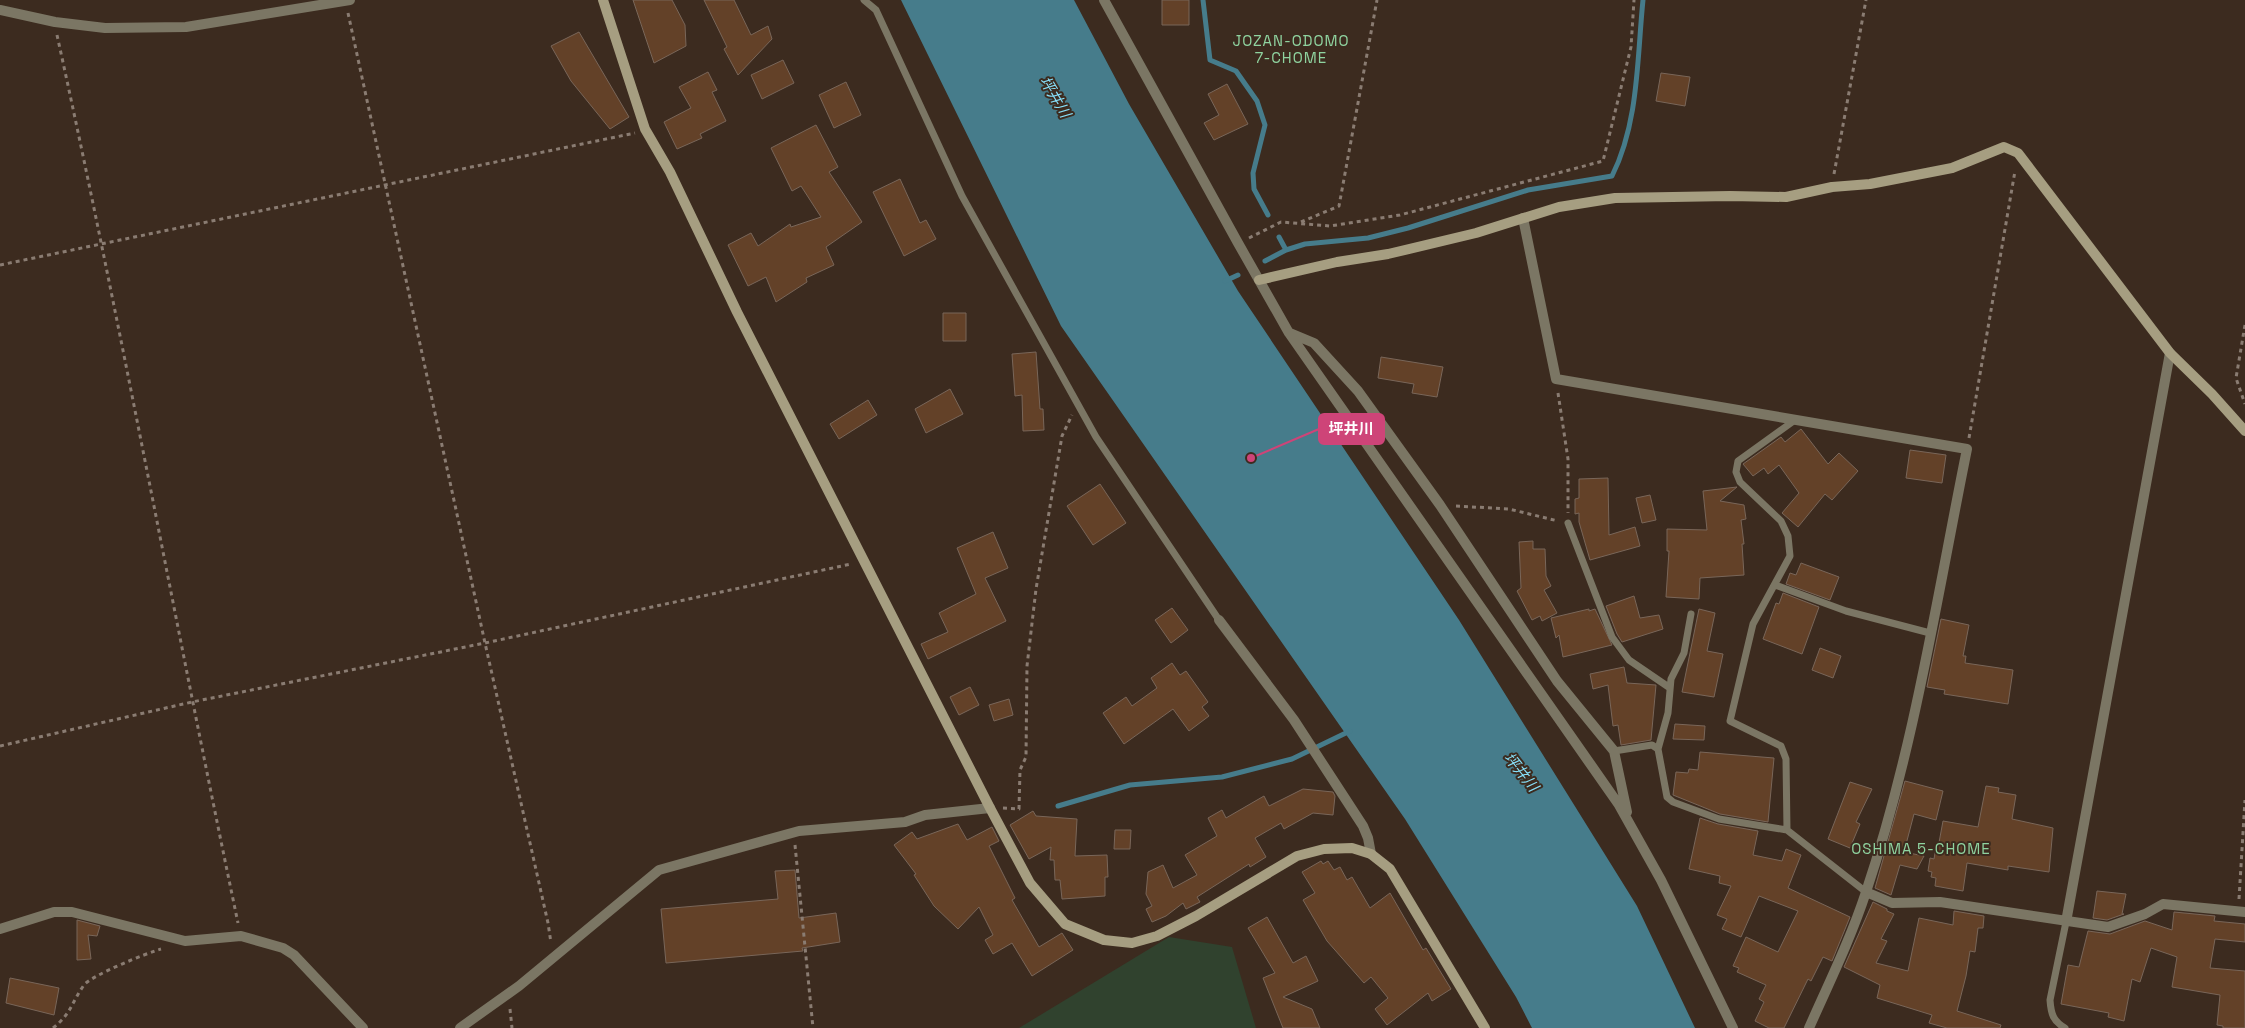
<svg xmlns="http://www.w3.org/2000/svg" width="2245" height="1028" viewBox="0 0 2245 1028" font-family="'Space Grotesk','Noto Sans JP',sans-serif">
<rect width="100%" height="100%" fill="#3c2b1f"/>
<path fill="#30422e" d="M1169 937 1232 947 1256 1028H1019Z"/>
<path fill="#467c8b" d="M901 0H1074L1129 104 1238 291 1459 620 1637 906 1695 1028H1532L1516 997 1405 819 1061 326Z"/>
<g fill="none" stroke-linecap="round" stroke-linejoin="round">
<path stroke="#467c8b" stroke-width="5" d="M1203 0 1210 60 1236 71 1257 101 1265 125 1253 173 1254 189 1268 215
M1279 237 1286 250
M1265 261 1286 250 1305 244 1368 238 1408 228 1528 190 1612 176C1639 122 1637 58 1643 0
M1225 281 1238 275
M1058 806 1130 785 1222 777 1292 759 1350 731"/>
</g>
<path fill="#634128" stroke="#796659" d="M633 0H672L685 25 686 46 654 63Z
M704 0H734L751 35 768 26 772 39 738 75 724 49 727 47Z
M1162 0H1189V25H1162Z
M579 32 629 117 610 129 571 81 551 46Z
M783 60 794 83 762 99 751 75Z
M708 72 717 90 712 92 726 121 700 134 702 138 677 149 664 122 691 108 679 87Z
M1661 73 1690 77 1685 106 1656 101Z
M846 82 861 115 834 128 819 95Z
M1227 84 1248 124 1214 140 1204 123 1219 115 1208 94Z
M816 125 838 167 829 172 862 222 826 247 834 265 806 278 807 282 776 302 766 277 748 286 728 245 751 233 758 246 790 224 791 227 821 217 801 186 792 191 771 148Z
M900 179 920 223 926 220 936 239 904 256 873 192Z
M943 313H966V341H943Z
M1036 352 1040 409H1043L1044 430 1023 431 1022 395 1015 396 1012 354Z
M1381 357 1443 367 1437 397 1412 393 1414 384 1378 378Z
M950 389 963 414 926 433 915 409Z
M868 400 877 415 839 439 830 424Z
M1801 429 1828 464 1839 453 1858 471 1832 500 1825 494 1798 527 1782 513 1799 493 1779 465 1768 474 1764 468 1753 476 1743 464 1781 437 1785 442Z
M1910 450 1946 455 1942 483 1906 478Z
M1608 478 1609 535 1635 527 1640 546 1590 560 1579 522V513L1575 514V499L1579 498V479Z
M1100 484 1126 523 1093 545 1067 506Z
M1737 487 1720 501 1744 505 1746 519 1741 520 1744 544H1742L1744 575 1700 578 1699 599 1666 597 1669 551H1667V529L1707 530 1703 491Z
M1650 495 1656 520 1642 523 1636 498Z
M993 532 1008 568 985 578 1006 621 928 659 921 644 948 632 939 613 976 594 957 548Z
M1533 541V549H1545L1546 576 1551 586 1544 590 1557 613 1542 621 1540 616 1532 620 1517 591 1521 588 1519 542Z
M1801 563 1839 577 1830 600 1786 584 1790 573 1796 575Z
M1783 593 1819 607 1802 654 1763 639 1776 603 1779 604Z
M1634 596 1640 618 1659 615 1663 629 1622 642 1617 634 1606 606Z
M1172 608 1188 630 1171 643 1155 620Z
M1589 609V611L1595 609 1612 645 1563 657 1559 635 1556 638 1551 618Z
M1699 609 1715 613 1707 651 1723 654 1714 697 1682 692Z
M1941 619 1969 625 1963 656H1966L1965 663 2013 670 2008 704 1944 694 1945 690 1927 687Z
M1820 648 1841 656 1833 678 1812 670Z
M1172 663 1180 675 1186 671 1208 702 1202 707 1209 716 1189 731 1173 709 1124 744 1103 713 1126 697 1132 706 1157 688 1151 678Z
M1624 667 1627 683 1656 685 1651 740 1621 745 1618 725 1613 726 1608 685 1593 689 1590 674Z
M970 687 979 705 959 715 950 697Z
M1009 699 1013 715 994 721 989 705Z
M1675 724 1705 726 1704 740 1673 739Z
M1700 752 1774 758 1768 822 1720 814 1673 795 1676 772 1688 773 1689 769 1698 770Z
M1905 781 1943 791 1936 820 1914 814 1904 852 1924 856 1917 869 1900 865 1891 895 1875 888Z
M1850 782 1872 789 1856 822 1860 824 1850 848 1828 839Z
M1986 786 1999 788 1998 792 2016 795 2012 819 2053 828 2049 872 2008 866V870L1967 863 1963 891 1935 886 1936 878 1931 877 1932 872 1928 871 1930 858 1934 859 1936 847 1938 848 1943 821 1978 827Z
M1303 789 1333 792 1335 796 1333 815 1313 813 1284 829 1281 823 1255 838 1266 857 1250 867 1249 864 1197 897 1200 902 1186 909 1183 903 1166 916 1152 922 1146 909 1152 906 1146 894 1148 872 1163 865 1173 888 1197 875 1185 855 1217 836 1208 818 1222 810 1226 818 1264 796 1269 806Z
M1033 811 1036 816 1077 819 1075 856 1107 855 1108 877H1105V896L1062 899 1060 880H1055L1054 860H1050L1051 847 1029 859 1010 825Z
M1700 818 1718 824 1758 831 1753 855 1782 861 1786 849 1801 855 1788 888 1850 917 1832 961 1823 957 1811 981 1808 979 1784 1028H1769L1755 1021 1764 1002 1759 999 1766 985 1737 972 1739 968 1733 966 1746 937 1778 952 1798 911 1759 896 1741 937 1722 929 1727 919 1717 915 1731 886 1719 883 1720 876 1689 869Z
M958 824 967 840 992 827 999 841 989 846 1015 898 1012 900 1039 947 1062 933 1073 950 1032 976 1012 943 993 954 985 940 993 935 979 907 958 929 934 906 914 875 916 874 894 845 912 832 917 839Z
M1115 830H1131L1130 849H1114Z
M1321 861 1323 864 1328 861 1334 870 1340 867 1347 880 1352 877 1370 908 1390 893 1423 950 1426 948 1451 989 1432 1001 1428 993 1387 1025 1375 1009 1388 998 1371 977 1364 983 1327 941 1303 900 1315 893 1302 872Z
M795 870 799 918 836 913 840 942 802 948 803 951 666 963 661 909 778 899 775 871Z
M2097 891 2126 894 2122 914H2124L2107 920 2093 918Z
M1873 902 1887 909V911L1894 914 1881 939 1887 941 1876 963 1908 971 1919 918 1953 925 1954 911 1984 916 1983 928H1978L1975 952 1970 951 1966 976 1957 1011 2001 1025 2000 1028H1947L1929 1023 1932 1015 1877 998 1880 985 1844 967Z
M2174 912 2215 916 2214 921 2245 924V942L2215 939 2210 968 2245 971V1028H2223V1026L2217 1025 2220 995 2172 987 2177 957 2151 948 2140 982 2132 979 2124 1021 2108 1017 2109 1013 2061 1004 2068 965 2079 967 2088 931 2110 934 2145 921 2172 930Z
M1267 917 1293 963 1306 956 1318 981 1283 997 1312 1009 1320 1028H1283L1263 978 1275 973 1248 928Z
M77 920 100 926 97 936 88 935 91 959 77 960Z
M10 978 59 988 54 1015 6 1003Z"/>
<g fill="none" stroke-linecap="round" stroke-linejoin="round">
<path stroke="#8a7c72" stroke-width="3" stroke-dasharray="4 4" stroke-linecap="butt" d="M348 13 485 643 548 923 551 943
M57 35C122 330 176 628 238 923
M1834 174 1866 0
M1301 222 1339 206 1377 0
M1249 238 1281 222 1330 226 1400 215 1603 161 1631 47 1634 0
M0 265 635 133
M2245 325 2236 378 2245 404
M1558 393 1568 459V513
M1969 438 2015 171
M1456 506 1509 509 1558 521
M0 746 192 702 485 643 851 564
M1003 808 1019 809 1020 770 1026 757 1027 666 1036 589 1062 436 1072 415
M795 845 813 1028
M2239 899 2245 800
M510 1009 512 1028
M53 1028C72 1013 71 1003 84 985 92 975 147 953 161 949"/>
<path stroke="#7b7664" stroke-width="7" d="M864 0 876 10 962 196 1096 437 1219 620
M1568 523 1612 637 1629 660 1670 688
M1775 585 1846 611 1930 633
M1658 749 1668 713 1671 679 1684 653 1691 614
M1614 751 1652 745 1658 749 1667 797 1673 802 1719 819 1787 830 1866 892
M1787 830 1786 759 1781 746 1730 721 1753 624 1790 556 1788 536 1781 521 1740 482 1736 472 1738 461 1795 420
M2065 1028C2053 1021 2051 1014 2050 1000L2066 922"/>
<path stroke="#7b7664" stroke-width="10" d="M1104 0 1238 243 1289 333 1619 805 1661 880 1733 1028
M0 10 55 22 105 28 186 27 350 0
M1523 218 1556 379 1967 449C1937 597 1914 749 1866 892 1851 938 1829 983 1809 1028
M1290 333 1314 343 1358 391 1440 505 1557 681 1614 751 1627 812
M1219 620 1294 720 1363 826 1368 838 1371 854
M1866 892 1892 903 1940 902 2108 927 2145 914 2163 904 2245 912
M2066 922 2170 353
M0 929 54 912H72L185 941 241 936 283 948 294 955 363 1028
M460 1028 519 986 659 870 799 831 905 822 925 815 990 808"/>
<path stroke="#a69e81" stroke-width="10" d="M603 0 645 129 670 172 737 312 990 808 1030 883 1065 924 1104 940 1132 943 1157 936 1196 916 1297 856 1324 849 1352 848 1371 854 1390 869 1485 1028
M1259 280 1337 262 1388 254 1476 233 1559 207 1615 198 1730 196 1786 197 1832 187 1870 184 1952 168 2004 147 2018 153 2170 353 2212 394 2245 431"/>
</g>
<g text-anchor="middle" stroke-width="4" stroke-linejoin="round" paint-order="stroke">
<g font-size="15" letter-spacing="1" fill="#8fd39f" stroke="#3c2b1f">
<text x="1291" y="46">JOZAN-ODOMO<tspan x="1291" dy="17">7-CHOME</tspan></text>
<text x="1921" y="854">OSHIMA 5-CHOME</text>
</g>
<g font-size="15" font-style="italic" fill="#86def7" stroke="#3c2b1f">
<text transform="translate(1055 97) rotate(59)" y="5">坪井川</text>
<text transform="translate(1521 772) rotate(51)" y="5">坪井川</text>
</g>
</g>
<path fill="none" stroke="#ce4478" stroke-width="2" d="M1251 458L1319 429"/>
<circle fill="#ce4478" stroke="#3c2b1f" stroke-width="2" cx="1251" cy="458" r="5"/>
<rect fill="#ce4478" stroke="#ce4478" stroke-width="2" x="1319" y="414" width="65" height="30" rx="5"/>
<g font-size="15" text-anchor="middle" font-weight="bold" fill="#fff">
<text x="1351" y="434">坪井川</text>
</g>
</svg>
